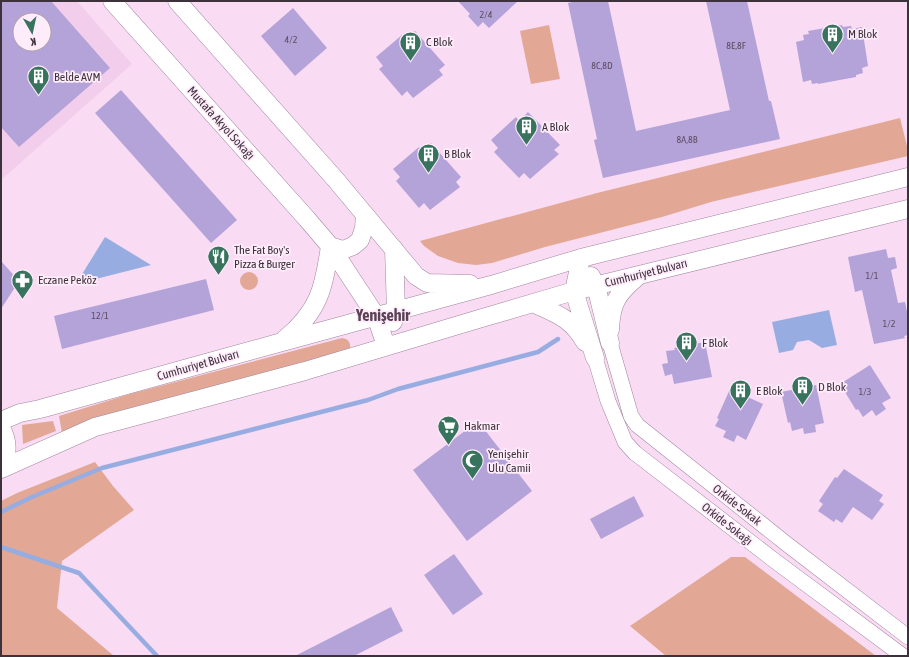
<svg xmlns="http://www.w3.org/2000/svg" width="909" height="657" viewBox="0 0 909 657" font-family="'Asap Condensed',sans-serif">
<rect width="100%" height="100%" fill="#f9dbf3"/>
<path fill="#f3ceec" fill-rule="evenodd" d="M1 1H77L132 64 1 180ZM20 20H44V44H20Z"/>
<path fill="#e3a895" d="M549 25 560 79 531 84 520 31Z
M900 118 908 150V156L711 202 662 217 545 247 492 263 476 265 458 263 438 256 424 246 420 241 597 193Z
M240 281a9 9 0 1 1 18 0a9 9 0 1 1-18 0Z
M342 338C349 339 351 343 350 350L62 433 59 416 130 394Z
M53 421 56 431 23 444 22 425Z
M95 462 113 486 134 510 62 561 57 608 114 656H1V501L17 493Z
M731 557H745L876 656H666L630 626Z"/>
<path fill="#97ade1" d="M105 237 151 265 76 284Z
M829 310 837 345 822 348 809 340 797 342 793 350 779 353 772 322Z"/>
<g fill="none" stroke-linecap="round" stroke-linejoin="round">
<path stroke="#97ade1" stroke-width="4.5" d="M1 512 32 497 102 468 368 400 398 389 538 352 558 339
M1 547 79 573 157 656"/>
</g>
<path fill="#b4a3d9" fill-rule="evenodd" d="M1 1H51L110 68 19 147 1 127ZM20 20H44V44H20Z
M458 1H518L489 28 483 22 478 27 468 16 470 14Z
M576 1H608L636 131 730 110 706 1H747L769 101H771L780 139 603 178 594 140 597 139 568 3Z
M293 8 327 48 295 76 261 36Z
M842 25 843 27 851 26 852 29 862 27 868 66 862 68 863 73 856 75V77L818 84V83L812 84 811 80 803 82 796 42 804 40 803 35 809 34 808 31Z
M415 31 445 65 439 70 443 75 413 98 407 91 402 96 379 69 383 66 376 57 402 35 405 39Z
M121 90 237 220 211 243 95 113Z
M528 112 560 145 554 150 559 154 530 179 524 173 519 178 494 152 498 148 491 140 516 117 519 121Z
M431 143 461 177 456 182 460 187 430 210 424 203 419 208 396 181 400 177 393 169 419 147 422 151Z
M886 249 888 258 895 257 897 268 891 270 898 303 905 302 908 317V335L904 336 905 338 874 344 862 290 855 292 848 257Z
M1 261 19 281 1 309Z
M206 279 214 310 62 349 54 316Z
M705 342 712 377 674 384 672 374 665 376 662 364 668 363 666 351 675 350 674 348Z
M870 365 891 398 882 403 886 409 876 416 872 410 863 417 858 409 856 410 840 384Z
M816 385 824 423 815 425 816 432 804 434 803 428 792 431 790 422 788 423 781 392Z
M730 389 763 404 746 440 737 435 734 442 723 437 726 431 715 426 719 419 717 418Z
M478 421 532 491 467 541 413 470Z
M844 469 883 495 879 501 884 504 872 520 853 507 842 523 836 519 834 522 818 511 823 504 819 501 835 477 837 478Z
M634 496 644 516 601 539 590 519Z
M454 554 483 594 453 615 424 575Z
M391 607 403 631 354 656H295Z"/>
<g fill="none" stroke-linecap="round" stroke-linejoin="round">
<defs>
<path id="minor" d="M610 343 631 416 637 425 788 545 908 637
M595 358 608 401 625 442 635 453 775 561 903 656"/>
<path id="tertiary" d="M112 1 307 219 330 246 376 316 386 346
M177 1 336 180 416 276 427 283 470 284
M330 246 343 250 353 246 360 240 364 228 365 215
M581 258 574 291 595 358
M591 276 596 286 610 343
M533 303C557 314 571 318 585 342
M393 322 396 311 394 249
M610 330C611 303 617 294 637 277
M285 339C319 311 324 288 330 246
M1 421 20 413 40 409 282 342 491 285 581 258 908 177
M1 428C8 440 9 455 1 467
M1 469 95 427 305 371 482 318 574 291 908 209"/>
</defs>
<use href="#minor" stroke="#a1869d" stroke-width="16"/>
<use href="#tertiary" stroke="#a1869d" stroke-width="19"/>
<use href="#minor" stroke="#fff" stroke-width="15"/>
<use href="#tertiary" stroke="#fff" stroke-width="18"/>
</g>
<defs>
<symbol id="building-pin" viewBox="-11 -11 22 30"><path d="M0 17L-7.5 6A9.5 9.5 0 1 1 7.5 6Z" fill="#38735d" stroke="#ffecfb"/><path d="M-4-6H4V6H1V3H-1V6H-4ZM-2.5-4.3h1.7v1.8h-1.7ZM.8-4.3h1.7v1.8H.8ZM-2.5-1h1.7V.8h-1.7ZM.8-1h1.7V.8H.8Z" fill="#fff"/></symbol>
<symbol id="restaurant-pin" viewBox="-11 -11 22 30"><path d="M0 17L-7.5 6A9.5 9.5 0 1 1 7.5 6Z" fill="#38735d" stroke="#ffecfb"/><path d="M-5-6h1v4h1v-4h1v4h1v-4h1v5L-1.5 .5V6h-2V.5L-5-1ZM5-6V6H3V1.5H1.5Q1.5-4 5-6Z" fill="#fff"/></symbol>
<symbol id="pharmacy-pin" viewBox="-11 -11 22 30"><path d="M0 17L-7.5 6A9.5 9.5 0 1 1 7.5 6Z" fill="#38735d" stroke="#ffecfb"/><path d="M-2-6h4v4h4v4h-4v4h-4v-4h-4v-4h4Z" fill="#fff"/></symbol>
<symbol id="supermarket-pin" viewBox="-11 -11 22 30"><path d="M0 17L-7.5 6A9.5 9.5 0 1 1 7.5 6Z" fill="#38735d" stroke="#ffecfb"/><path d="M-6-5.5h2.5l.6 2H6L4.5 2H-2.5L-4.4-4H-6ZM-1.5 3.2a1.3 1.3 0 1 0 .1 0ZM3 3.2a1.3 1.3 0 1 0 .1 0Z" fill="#fff"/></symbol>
<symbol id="mosque-pin" viewBox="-11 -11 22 30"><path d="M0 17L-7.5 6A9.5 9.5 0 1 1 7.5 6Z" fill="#38735d" stroke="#ffecfb"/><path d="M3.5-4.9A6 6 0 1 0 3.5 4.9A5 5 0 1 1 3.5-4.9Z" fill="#fff"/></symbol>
</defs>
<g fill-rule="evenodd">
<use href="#building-pin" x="820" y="22" width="25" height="34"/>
<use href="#building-pin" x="398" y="30" width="25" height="34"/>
<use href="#building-pin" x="26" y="64" width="25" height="34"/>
<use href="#building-pin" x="514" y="114" width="25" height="34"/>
<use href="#building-pin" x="416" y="142" width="25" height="34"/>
<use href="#restaurant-pin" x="206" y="244" width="25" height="34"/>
<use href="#pharmacy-pin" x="10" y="268" width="25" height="34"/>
<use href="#building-pin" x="674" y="330" width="25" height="34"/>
<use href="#building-pin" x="790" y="374" width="25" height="34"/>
<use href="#building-pin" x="728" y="378" width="25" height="34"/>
<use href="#supermarket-pin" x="436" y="414" width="25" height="34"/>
<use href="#mosque-pin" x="460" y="448" width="25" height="34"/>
</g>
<g text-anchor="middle" stroke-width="3.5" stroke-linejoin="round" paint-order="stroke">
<g font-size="10" fill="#5b4e62">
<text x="486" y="18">2/4</text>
<text x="291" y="43">4/2</text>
<text x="736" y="49">8E,8F</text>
<text x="602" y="69">8C,8D</text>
<text x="687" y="143">8A,8B</text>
<text x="872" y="279">1/1</text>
<text x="100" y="319">12/1</text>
<text x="889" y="327">1/2</text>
<text x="865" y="395">1/3</text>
</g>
<g font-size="12" fill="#3d323b" stroke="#ffecfb" text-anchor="start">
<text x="848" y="38">M Blok</text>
<text x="426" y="46">C Blok</text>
<text x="54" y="81">Belde AVM</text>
<text x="542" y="131">A Blok</text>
<text x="444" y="158">B Blok</text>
<text x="234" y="254">The Fat Boy's<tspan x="234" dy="14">Pizza &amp; Burger</tspan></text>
<text x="38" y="284">Eczane Peköz</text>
<text x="702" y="347">F Blok</text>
<text x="818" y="391">D Blok</text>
<text x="756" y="395">E Blok</text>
<text x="464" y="430">Hakmar</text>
<text x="488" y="458">Yenişehir<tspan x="488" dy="14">Ulu Camii</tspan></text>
</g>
<g font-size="12" fill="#3d323b" stroke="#ffecfb">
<text transform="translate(221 123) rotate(48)" y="4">Mustafa Akyol Sokağı</text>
<text transform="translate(646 273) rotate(-14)" y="4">Cumhuriyet Bulvarı</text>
<text transform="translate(198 365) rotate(-16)" y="4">Cumhuriyet Bulvarı</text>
<text transform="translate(737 505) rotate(38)" y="4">Orkide Sokak</text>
<text transform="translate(727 524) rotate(38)" y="4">Orkide Sokağı</text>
</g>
<g font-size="16" font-weight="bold" fill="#5b4257" stroke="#ffecfb">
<text x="383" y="321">Yenişehir</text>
</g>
</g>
<rect width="909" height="657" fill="none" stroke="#3d323b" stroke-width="4"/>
<g transform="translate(32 32) rotate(171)"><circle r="19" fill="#ffecfb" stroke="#b1a2ae"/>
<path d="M0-3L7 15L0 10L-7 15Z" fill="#38735d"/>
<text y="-6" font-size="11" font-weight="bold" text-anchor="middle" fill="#3d323b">K</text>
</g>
</svg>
